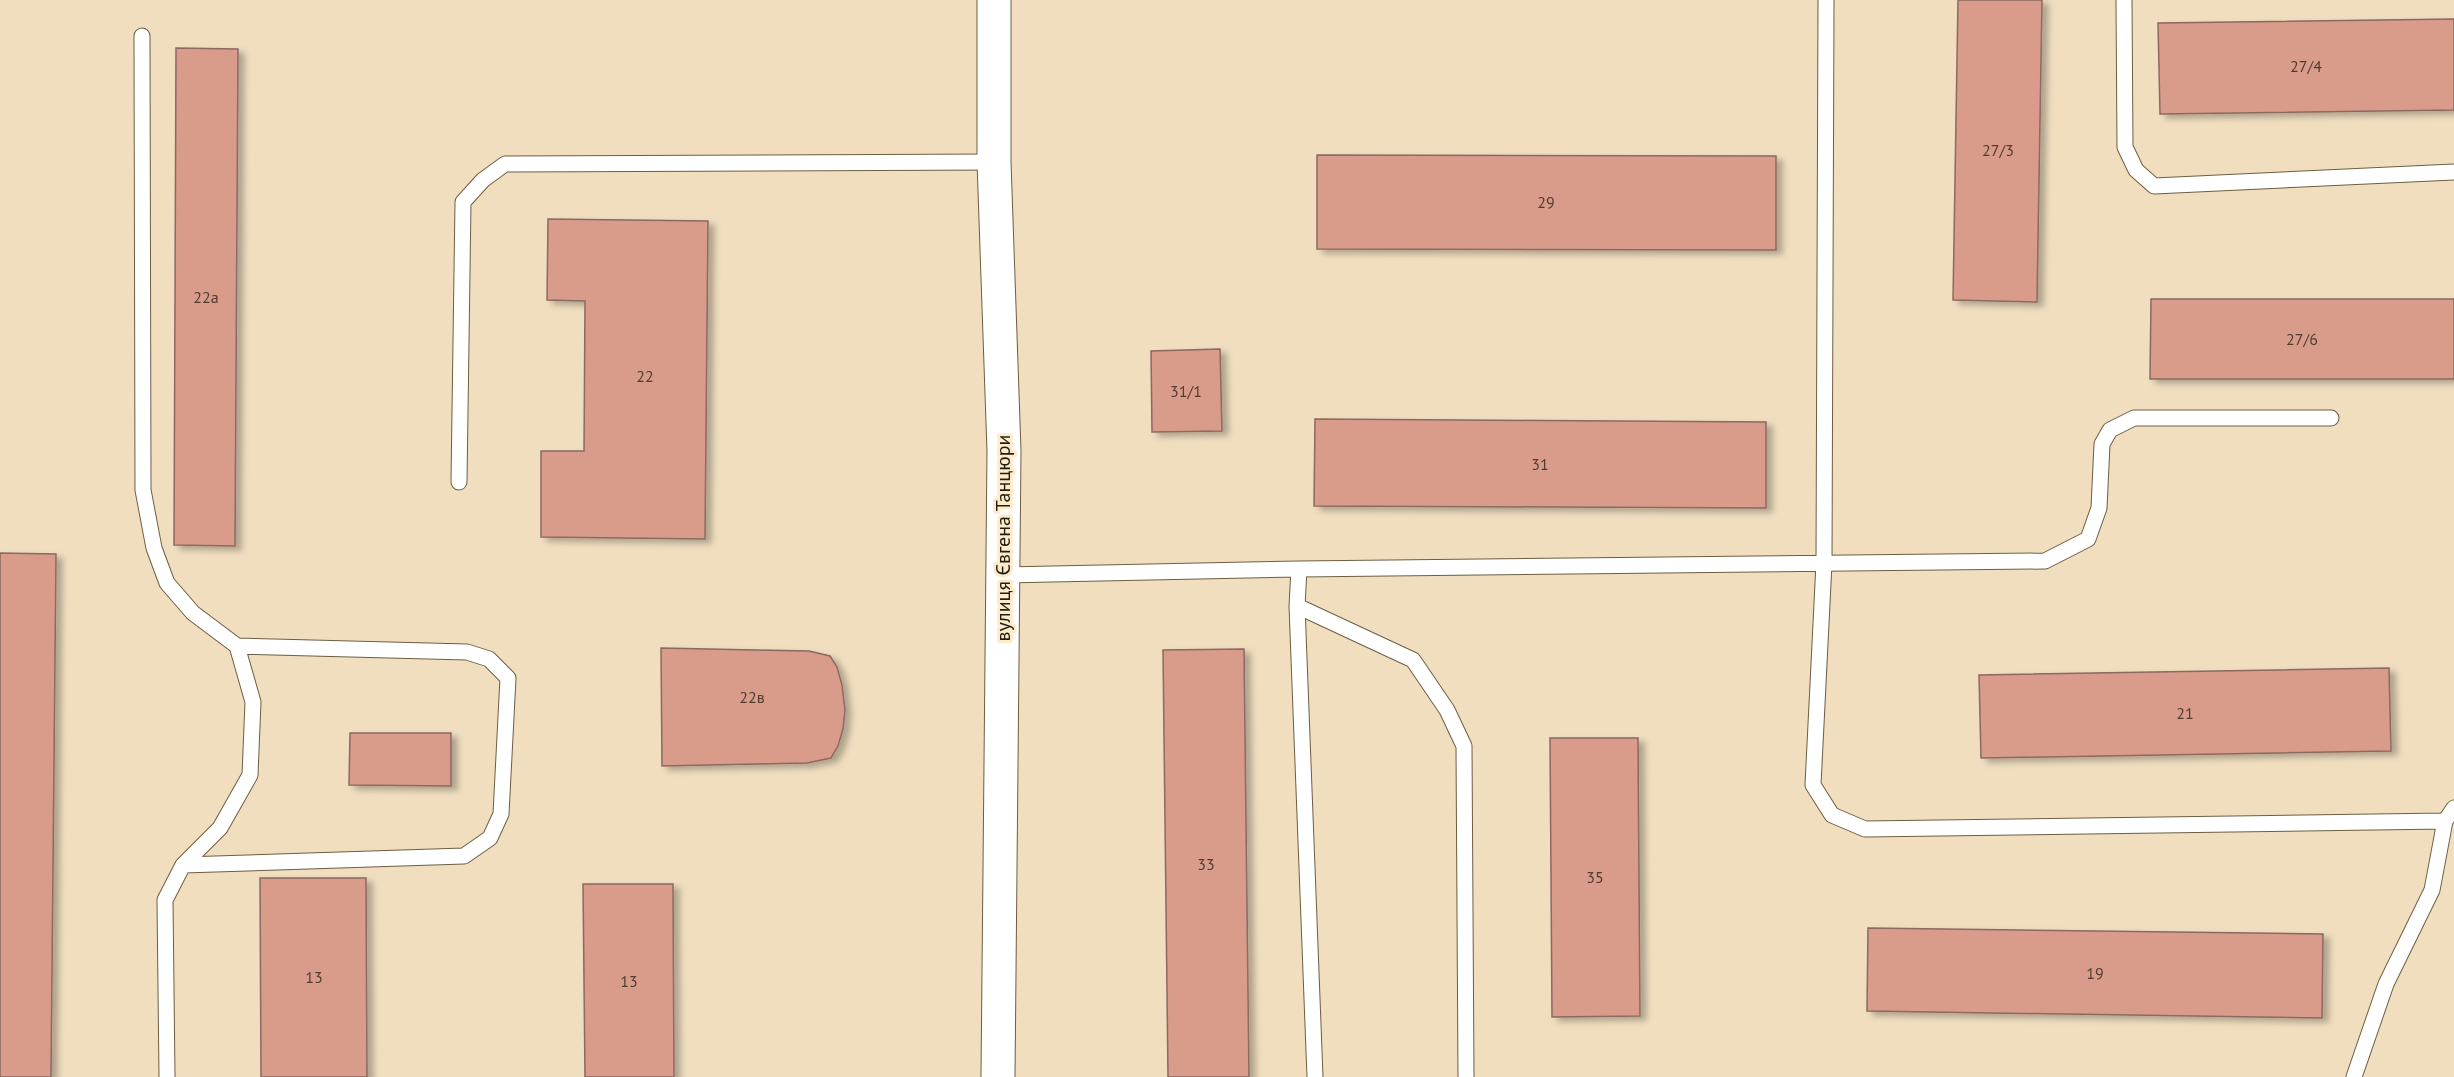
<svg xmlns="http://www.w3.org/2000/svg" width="2454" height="1077" viewBox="0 0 2454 1077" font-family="'PT Sans',sans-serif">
<defs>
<filter id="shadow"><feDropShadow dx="6" dy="4" stdDeviation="3" flood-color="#0004"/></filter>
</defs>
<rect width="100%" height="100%" fill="#f0debf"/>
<path fill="#d99b8a" stroke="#8b6a60" stroke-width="1.5" filter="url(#shadow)" d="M1958 0H2042L2037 302 1953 300Z
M2454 19V110L2160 114 2158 23Z
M176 48 238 49 235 546 174 545Z
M1317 155 1776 156V250L1317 249Z
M548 219 708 221 705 539 541 537V451H584L585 301 547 300Z
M2151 299H2454V379H2150Z
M1220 349 1222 431 1152 432 1151 351Z
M1315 419 1766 422V508L1314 506Z
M0 553 56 554 51 1077H0Z
M661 648 809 651 830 656 837 667 842 685 845 710 843 729 838 746 831 758 807 763 662 766Z
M1244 649 1249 1077H1168L1163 650Z
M2389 668 2391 751 1981 758 1979 675Z
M350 733H451V786L349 785Z
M1550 738H1638L1640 1016 1552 1017Z
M260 878H366L367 1077H261Z
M583 884H673L674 1077H585Z
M1868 928 2323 934 2322 1018 1867 1011Z"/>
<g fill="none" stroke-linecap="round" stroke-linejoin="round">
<defs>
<path id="lane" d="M1826 0 1824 563 1813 785 1832 815 1865 829 2445 821
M2124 0 2125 147 2136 170 2154 186 2454 172
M142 36 143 490 154 548 167 583 193 613 237 646 253 702 250 775 220 828 183 865 165 900 167 1077
M459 482 463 202 483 180 505 164 994 162
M1299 569 1297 606 1315 1077
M1004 575 1299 569 2045 561 2088 539 2099 508 2102 444 2110 430 2134 418H2331
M1297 606 1413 660 1447 710 1464 746 1466 1077
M183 865 464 856 490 838 501 814 508 678 489 659 467 652 237 646
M2354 1077 2386 984 2432 890 2445 821 2454 808"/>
<path id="secondary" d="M994 0V162L1004 451 998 1077"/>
</defs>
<use href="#lane" stroke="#6d5e42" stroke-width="17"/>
<use href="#secondary" stroke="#6d5e42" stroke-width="35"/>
<use href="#lane" stroke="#fff" stroke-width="15"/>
<use href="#secondary" stroke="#fff" stroke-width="33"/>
</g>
<g text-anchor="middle" stroke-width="6" stroke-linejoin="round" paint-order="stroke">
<g font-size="16" fill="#513d30">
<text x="2306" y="72">27/4</text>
<text x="1998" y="156">27/3</text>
<text x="1546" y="208">29</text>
<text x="206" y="303">22а</text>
<text x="2302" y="345">27/6</text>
<text x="645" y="382">22</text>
<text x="1186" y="397">31/1</text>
<text x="1540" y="470">31</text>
<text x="752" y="703">22в</text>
<text x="2185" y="719">21</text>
<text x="1206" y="870">33</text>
<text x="1595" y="883">35</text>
<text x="2095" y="979">19</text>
<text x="314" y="983">13</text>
<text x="629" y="987">13</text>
</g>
<g font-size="20" fill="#241e12" stroke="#fdebcc">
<text transform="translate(1003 538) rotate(-90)" y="7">вулиця Євгена Танцюри</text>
</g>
</g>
</svg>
